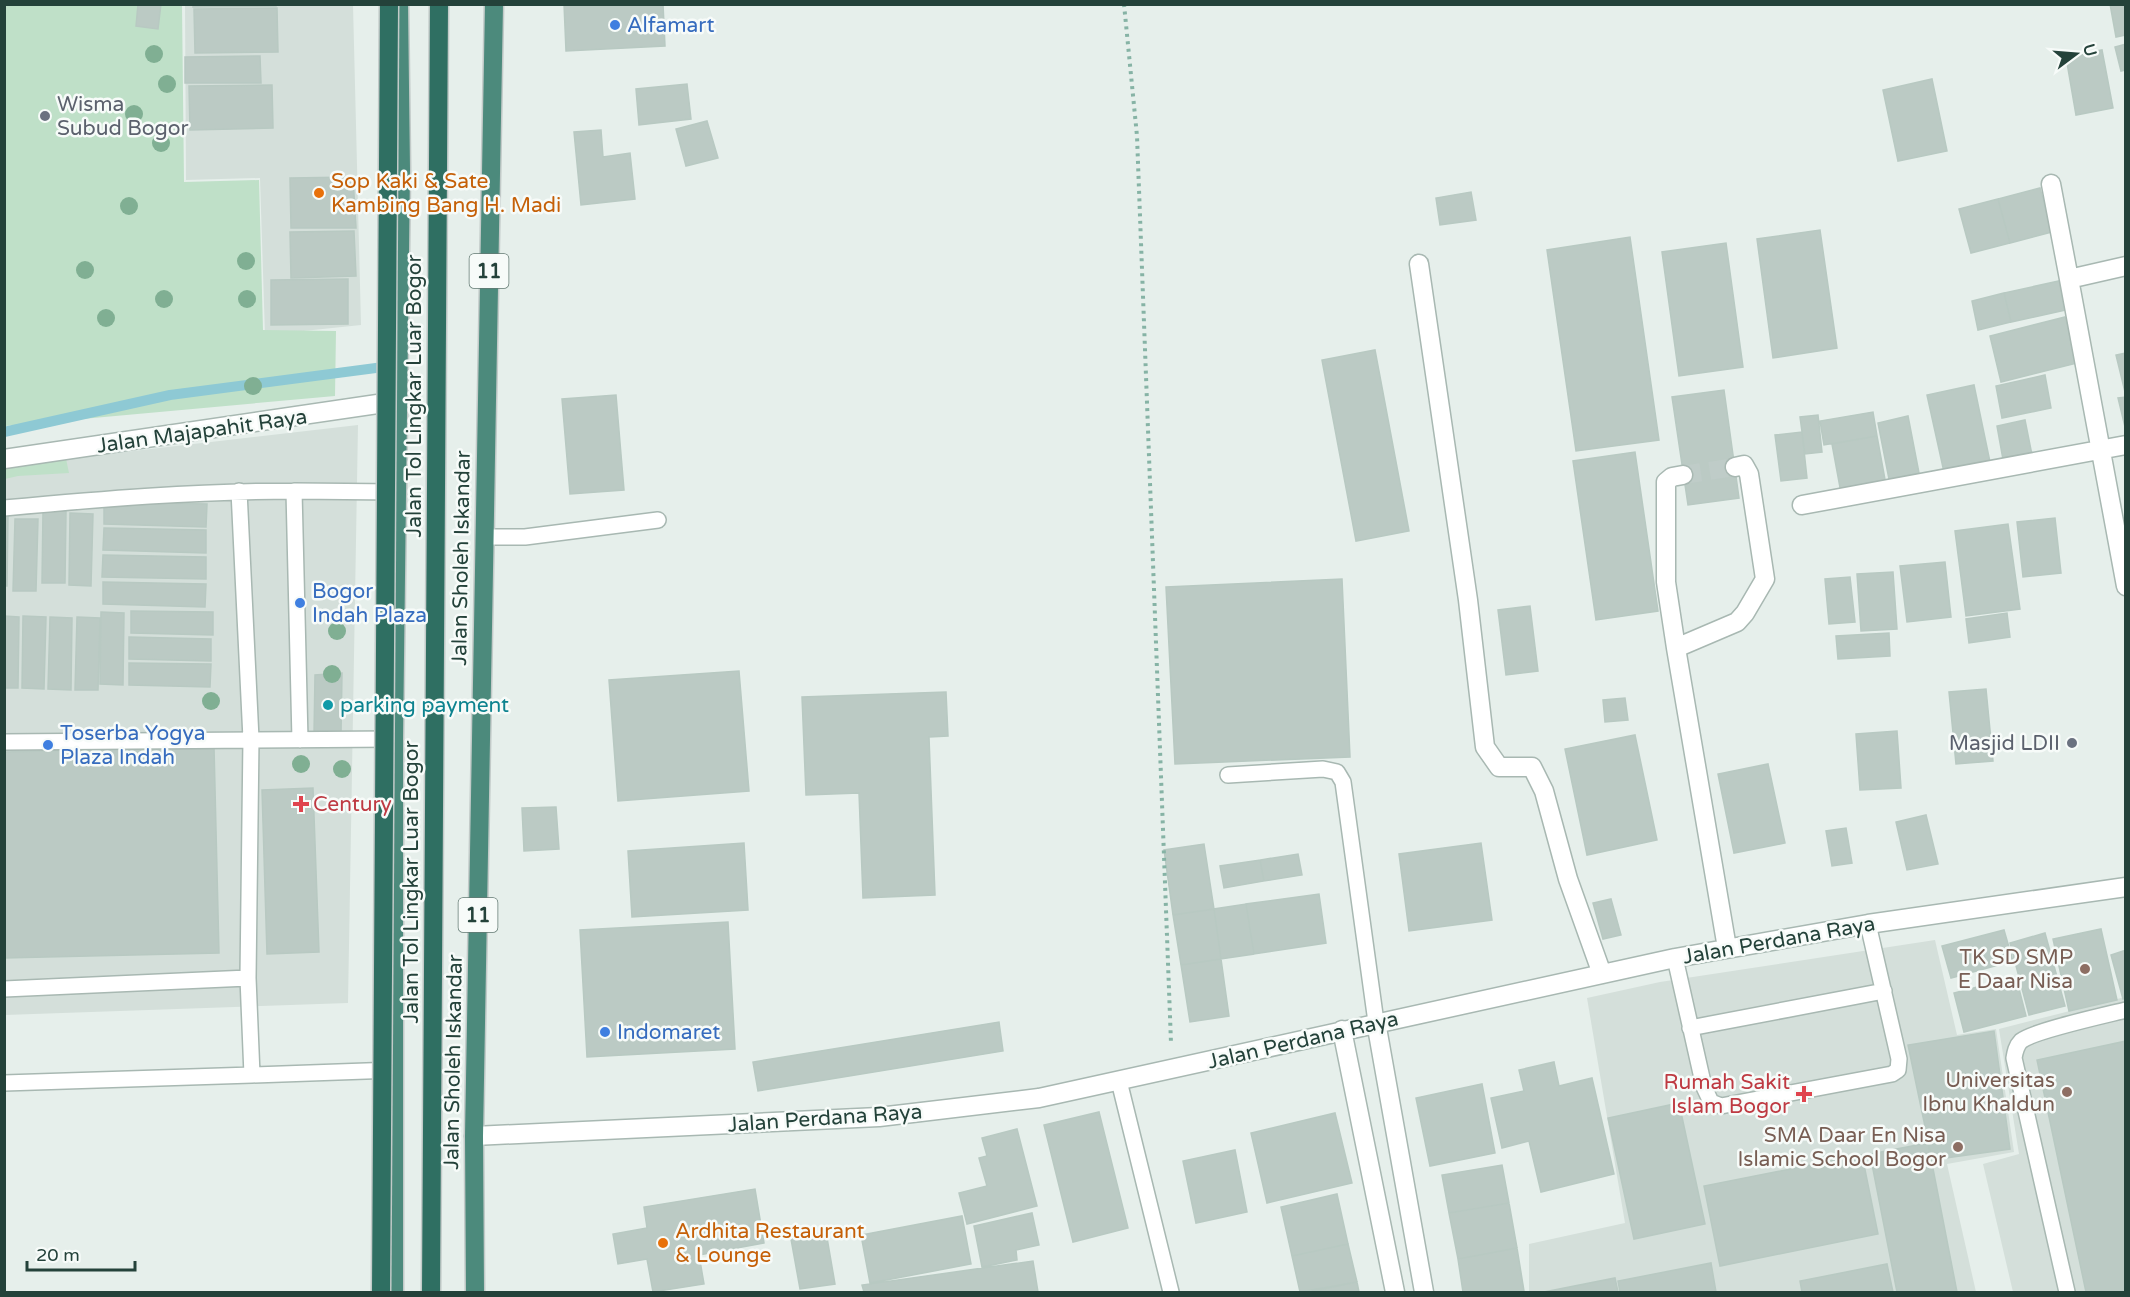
<svg xmlns="http://www.w3.org/2000/svg" width="2130" height="1297" viewBox="0 0 2130 1297" font-family="'Varela Round',sans-serif">
<rect width="100%" height="100%" fill="#e6efeb"/>
<path fill="#d4dfda" d="M185 5H353L361 325 265 335 260 178 186 180Z
M358 425 348 1003 5 1015 4 466Z
M1935 940 1957 1035 1996 1029 2014 1152 1947 1164 1976 1292H1529V1244L1625 1223 1587 998 1660 982Z
M2125 997V1292H2013L1983 1164 2019 1154 1999 1029Z"/>
<path fill="#bfe0c8" d="M5 5H182L184 182 259 180 263 330 336 331 335 396 5 426Z
M64 449 69 473 18 476 5 479V455Z"/>
<g fill="none" stroke-linecap="round" stroke-linejoin="round">
<path stroke="#8ec9d4" stroke-width="10" d="M4 432 170 395 391 366"/>
</g>
<path fill="#bbcac4" stroke="#b8c9c2" stroke-width="1.5" d="M161 4 158 29 136 26 138 4Z
M193 4H276V6L193 7Z
M564 4H663L665 46 566 51Z
M2110 4H2126V35L2116 37Z
M277 8 278 52 195 53 194 9Z
M2126 44V70L2121 71 2115 47Z
M2102 50 2113 108 2076 115 2066 57Z
M260 56 261 83H185V57Z
M1932 79 1947 151 1898 161 1883 90Z
M687 84 691 119 639 125 636 89Z
M272 85 273 128 190 130 189 86Z
M707 121 718 158 686 166 676 129Z
M601 130 603 157 630 153 635 199 581 205 574 132Z
M353 177 356 228H291L290 178Z
M2040 188 2052 232 2010 243 1998 199Z
M1471 192 1476 220 1440 225 1436 198Z
M1998 199 2010 243 1971 253 1959 209Z
M1820 230 1837 348 1773 358 1757 239Z
M354 231 356 276 291 278 290 232Z
M1630 237 1659 440 1576 451 1547 250Z
M1726 243 1743 367 1679 376 1662 252Z
M348 279V324L271 325V280Z
M2059 281 2066 310 2011 322 2004 293Z
M2004 293 2011 322 1978 330 1972 301Z
M2065 317 2077 363 2001 382 1990 336Z
M1375 350 1409 531 1356 541 1322 360Z
M2126 353V392H2125L2116 355Z
M2045 375 2051 408 2002 418 1996 386Z
M1974 385 1990 462 1944 472 1927 395Z
M1724 390 1739 498 1688 505 1672 397Z
M616 395 624 490 570 494 562 399Z
M2126 397V431L2118 398Z
M1873 412 1877 436 1824 445 1820 421Z
M1818 415 1822 452 1805 454 1800 417Z
M1908 416 1919 473 1889 479 1878 423Z
M2025 420 2033 460 2004 465 1997 426Z
M1802 432 1807 478 1781 481 1775 435Z
M1877 436 1886 485 1841 493 1832 444Z
M1635 452 1658 611 1596 620 1573 461Z
M104 502 207 504 206 527 104 524Z
M43 511H66L65 583H42Z
M70 513 93 514 91 586 69 585Z
M4 514H8L7 586H4Z
M2055 518 2061 573 2023 577 2017 522Z
M15 519H38L36 591H13Z
M2008 524 2020 609 1966 616 1955 531Z
M104 528 206 530V553L103 550Z
M103 555 206 557V579L102 577Z
M1945 562 1951 617 1907 622 1900 566Z
M1893 572 1897 629 1861 631 1857 574Z
M1850 577 1855 622 1829 624 1825 579Z
M1342 579 1350 757 1175 764 1166 587Z
M103 582 206 584 205 607 103 604Z
M1530 606 1538 671 1506 675 1498 610Z
M131 611 213 612V635L131 633Z
M101 612 124 613 123 685 100 684Z
M2007 613 2010 637 1969 643 1966 619Z
M4 616 19 617 18 688H4Z
M23 616 46 617 44 689 22 688Z
M50 617 72 618 71 690 48 689Z
M77 617 100 618 98 690H75Z
M1889 633 1890 656 1838 659 1836 636Z
M129 637 211 639V661L129 659Z
M129 663 211 664 210 687 129 685Z
M739 671 749 791 618 801 609 680Z
M342 673 341 734 314 735 315 675Z
M1986 689 1993 761 1956 764 1949 692Z
M946 692 948 736 929 737 935 895 863 898 859 793 806 795 802 697Z
M1625 698 1628 720 1605 722 1603 700Z
M1897 731 1901 788 1860 790 1856 734Z
M1635 735 1657 840 1587 855 1565 749Z
M214 747 219 953 4 958V752Z
M1768 764 1785 843 1734 853 1718 774Z
M313 788 319 952 267 954 262 790Z
M556 807 559 849 524 851 522 808Z
M1926 815 1938 864 1907 870 1896 822Z
M1846 828 1852 863 1832 866 1826 831Z
M744 843 748 910 632 917 628 851Z
M1481 843 1492 920 1409 931 1399 854Z
M1204 844 1214 909 1173 915 1164 850Z
M1298 854 1302 875 1264 881 1260 860Z
M1260 860 1264 881 1224 888 1220 866Z
M1319 894 1326 943 1254 954 1246 904Z
M1611 899 1621 935 1603 939 1593 903Z
M1246 904 1254 954 1221 959 1214 909Z
M1214 909 1221 959 1181 965 1173 915Z
M728 922 735 1049 587 1057 580 930Z
M2101 929 2117 1000 2069 1011 2053 939Z
M2004 930 2013 961 1951 978 1942 946Z
M2045 933 2065 1006 2029 1015 2010 943Z
M2126 950V998L2123 999 2111 955Z
M1221 959 1229 1016 1190 1022 1181 965Z
M2016 977 2026 1016 1964 1032 1954 993Z
M999 1022 1003 1051 758 1091 753 1062Z
M1994 1031 2010 1149 1932 1160 1908 1045Z
M2126 1041V1292H2086L2037 1060Z
M1554 1062 1559 1086 1592 1078 1614 1174 1541 1192 1529 1141 1502 1148 1491 1098 1524 1091 1519 1070Z
M1482 1084 1495 1153 1430 1166 1416 1098Z
M1679 1103 1705 1224 1634 1239 1608 1118Z
M1099 1112 1128 1228 1073 1242 1044 1125Z
M1335 1113 1352 1183 1267 1203 1251 1133Z
M1017 1129 1037 1206 967 1224 959 1193 987 1186 979 1158 987 1156 982 1138Z
M1928 1143 1957 1292H1897L1870 1154Z
M1235 1150 1247 1212 1196 1223 1183 1161Z
M1862 1155 1878 1234 1720 1266 1704 1186Z
M1502 1165 1509 1203 1449 1213 1442 1175Z
M755 1189 764 1243 699 1255 704 1284 653 1292 647 1259 618 1264 613 1234 647 1228 644 1207Z
M1337 1194 1348 1244 1292 1256 1281 1207Z
M1509 1203 1517 1248 1458 1259 1449 1213Z
M1032 1213 1039 1245 1016 1250 1017 1260 982 1267 974 1226Z
M962 1216 971 1264 870 1283 861 1235Z
M826 1232 835 1284 800 1289 791 1239Z
M1348 1244 1357 1282 1300 1292 1292 1256Z
M1517 1248 1524 1291 1463 1292 1458 1259Z
M1033 1261 1038 1292H864L862 1285Z
M1711 1263 1716 1292H1620L1618 1281Z
M1887 1264 1893 1292H1802L1800 1281Z
M1615 1278 1618 1292H1544Z
M1357 1282 1359 1292H1309Z"/>
<g fill="none" stroke-linecap="round" stroke-linejoin="round">
<path stroke="#bfccc8" stroke-width="18" stroke-dasharray="18 9" stroke-linecap="butt" d="M1683 475 1735 467"/>
<defs>
<path id="service" d="M294 491 397 492
M4 508C101 499 197 491 294 491L300 740
M484 537H525L658 520
M4 742 394 739
M1228 775 1323 769 1337 772 1343 782 1376 1022
M1675 958 1704 1087 1711 1102 1721 1106 1892 1074 1898 1070 1899 1059 1868 924
M4 989 248 978
M1690 1028 1884 991
M252 1075 394 1070
M1119 1081 1171 1292
M4 1083 252 1075 248 978 251 739 239 491
M2067 1292 2014 1058C2015 1052 2016 1046 2021 1041 2033 1031 2106 1015 2126 1010"/>
<path id="minor" d="M2051 184 2069 279
M1419 264 1468 600 1485 747 1499 767H1532L1544 791 1568 879 1602 974
M2126 266 2069 279 2126 586
M4 459 398 401
M1683 475 1672 477 1666 482V582L1676 648 1737 622 1745 613 1765 579 1749 474 1744 465 1735 467
M1802 505 2126 445
M1676 648 1727 948
M1376 1022 1424 1292
M1342 1030 1395 1292
M474 1136 879 1117 1039 1098 1675 958 1868 924 2126 887"/>
<path id="trunk" d="M394 1292V739L401 170 399 4
M475 1292 474 1136 494 4"/>
<path id="motorway" d="M431 1292 439 4"/>
</defs>
<use href="#service" stroke="#a8b8b2" stroke-width="18"/>
<use href="#minor" stroke="#a8b8b2" stroke-width="21"/>
<use href="#trunk" stroke="#c2cac8" stroke-width="21"/>
<use href="#motorway" stroke="#c2cac8" stroke-width="21"/>
<path stroke="#86b3a5" stroke-width="4" stroke-dasharray="3 4.5" stroke-linecap="butt" d="M1124 4 1137 136 1171 1043"/>
<use href="#service" stroke="#fff" stroke-width="15"/>
<use href="#minor" stroke="#fff" stroke-width="18"/>
<use href="#trunk" stroke="#4c8a7c" stroke-width="18"/>
<use href="#motorway" stroke="#2f6f62" stroke-width="18"/>
<defs>
<path id="motorway-bridge" d="M381 1292 389 4"/>
</defs>
<use href="#motorway-bridge" stroke="#c2cac8" stroke-width="21" stroke-linecap="butt"/>
<use href="#motorway-bridge" stroke="#2f6f62" stroke-width="18"/>
</g>
<g fill="#80af93">
<circle cx="154" cy="54" r="9"/>
<circle cx="167" cy="84" r="9"/>
<circle cx="134" cy="114" r="9"/>
<circle cx="161" cy="143" r="9"/>
<circle cx="129" cy="206" r="9"/>
<circle cx="246" cy="261" r="9"/>
<circle cx="85" cy="270" r="9"/>
<circle cx="164" cy="299" r="9"/>
<circle cx="247" cy="299" r="9"/>
<circle cx="106" cy="318" r="9"/>
<circle cx="253" cy="386" r="9"/>
<circle cx="337" cy="631" r="9"/>
<circle cx="332" cy="674" r="9"/>
<circle cx="211" cy="701" r="9"/>
<circle cx="301" cy="764" r="9"/>
<circle cx="342" cy="769" r="9"/>
</g>
<g fill="#3f7fe0" stroke="#f7fbf9" stroke-width="2">
<circle cx="615" cy="25" r="6"/>
<circle cx="300" cy="603" r="6"/>
<circle cx="48" cy="745" r="6"/>
<circle cx="605" cy="1032" r="6"/>
</g>
<g fill="#6b7280" stroke="#f7fbf9" stroke-width="2">
<circle cx="45" cy="116" r="6"/>
<circle cx="2072" cy="743" r="6"/>
</g>
<g fill="#e8710a" stroke="#f7fbf9" stroke-width="2">
<circle cx="319" cy="193" r="6"/>
<circle cx="663" cy="1243" r="6"/>
</g>
<circle fill="#0f9aa8" stroke="#f7fbf9" stroke-width="2" cx="328" cy="705" r="6"/>
<g fill="#e0444e" stroke="#f7fbf9" stroke-width="2">
<path d="M298 795h6v6h6v6h-6v6h-6v-6h-6v-6h6z"/>
<path d="M1801 1085h6v6h6v6h-6v6h-6v-6h-6v-6h6z"/>
</g>
<g fill="#8d6e63" stroke="#f7fbf9" stroke-width="2">
<circle cx="2085" cy="969" r="6"/>
<circle cx="2067" cy="1092" r="6"/>
<circle cx="1958" cy="1147" r="6"/>
</g>
<g text-anchor="middle" stroke-width="5" stroke-linejoin="round" paint-order="stroke">
<g fill="#f7fbf9" stroke="#637a73" stroke-width="1.5">
<rect x="469.5" y="254" width="39" height="34" rx="4.5"/>
<rect x="458.5" y="898" width="39" height="34" rx="4.5"/>
</g>
<g font-size="20" font-weight="bold" fill="#24423a">
<text x="489" y="278">11</text>
<text x="478" y="922">11</text>
</g>
<g font-size="21" fill="#366cbe" stroke="#f7fbf9" text-anchor="start">
<text x="627" y="32">Alfamart</text>
<text x="312" y="598">Bogor<tspan x="312" dy="24">Indah Plaza</tspan></text>
<text x="60" y="740">Toserba Yogya<tspan x="60" dy="24">Plaza Indah</tspan></text>
<text x="617" y="1039">Indomaret</text>
</g>
<g font-size="21" fill="#5b616d" stroke="#f7fbf9" text-anchor="start">
<text x="57" y="111">Wisma<tspan x="57" dy="24">Subud Bogor</tspan></text>
<text x="2060" y="750" text-anchor="end">Masjid LDII</text>
</g>
<g font-size="21" fill="#c56008" stroke="#f7fbf9" text-anchor="start">
<text x="331" y="188">Sop Kaki &amp; Sate<tspan x="331" dy="24">Kambing Bang H. Madi</tspan></text>
<text x="675" y="1238">Ardhita Restaurant<tspan x="675" dy="24">&amp; Lounge</tspan></text>
</g>
<g font-size="21" fill="#24423a" stroke="#f7fbf9">
<text transform="translate(414 396) rotate(-90)" y="7">Jalan Tol Lingkar Luar Bogor</text>
<text transform="translate(202 431) rotate(-8)" y="7">Jalan Majapahit Raya</text>
<text transform="translate(461 558) rotate(-89)" y="7">Jalan Sholeh Iskandar</text>
<text transform="translate(411 882) rotate(-90)" y="7">Jalan Tol Lingkar Luar Bogor</text>
<text transform="translate(1779 940) rotate(-10)" y="7">Jalan Perdana Raya</text>
<text transform="translate(1303 1040) rotate(-13)" y="7">Jalan Perdana Raya</text>
<text transform="translate(453 1062) rotate(-89)" y="7">Jalan Sholeh Iskandar</text>
<text transform="translate(825 1118) rotate(-4)" y="7">Jalan Perdana Raya</text>
</g>
<g font-size="21" fill="#0d838f" stroke="#f7fbf9" text-anchor="start">
<text x="340" y="712">parking payment</text>
</g>
<g font-size="21" fill="#be3a42" stroke="#f7fbf9" text-anchor="start">
<text x="313" y="811">Century</text>
<text x="1790" y="1089" text-anchor="end">Rumah Sakit<tspan x="1790" dy="24">Islam Bogor</tspan></text>
</g>
<g font-size="21" fill="#785e54" stroke="#f7fbf9" text-anchor="end">
<text x="2073" y="964">TK SD SMP<tspan x="2073" dy="24">E Daar Nisa</tspan></text>
<text x="2055" y="1087">Universitas<tspan x="2055" dy="24">Ibnu Khaldun</tspan></text>
<text x="1946" y="1142">SMA Daar En Nisa<tspan x="1946" dy="24">Islamic School Bogor</tspan></text>
</g>
</g>
<rect width="2130" height="1297" fill="none" stroke="#24423a" stroke-width="12"/>
<g transform="translate(2076 54) rotate(74)" stroke="#f7fbf9" stroke-width="4.5" paint-order="stroke">
<path d="M0-4.5L10 22L0 15L-10 22Z" fill="#24423a"/>
<text y="-9" font-size="16" font-weight="bold" text-anchor="middle" fill="#24423a">U</text>
</g>
<path d="M27 1261v9h108v-9" fill="none" stroke="#24423a" stroke-width="3"/>
<text x="36" y="1261" font-size="18" fill="#24423a" stroke="#f7fbf9" stroke-width="4.5" paint-order="stroke">20 m</text>
</svg>
